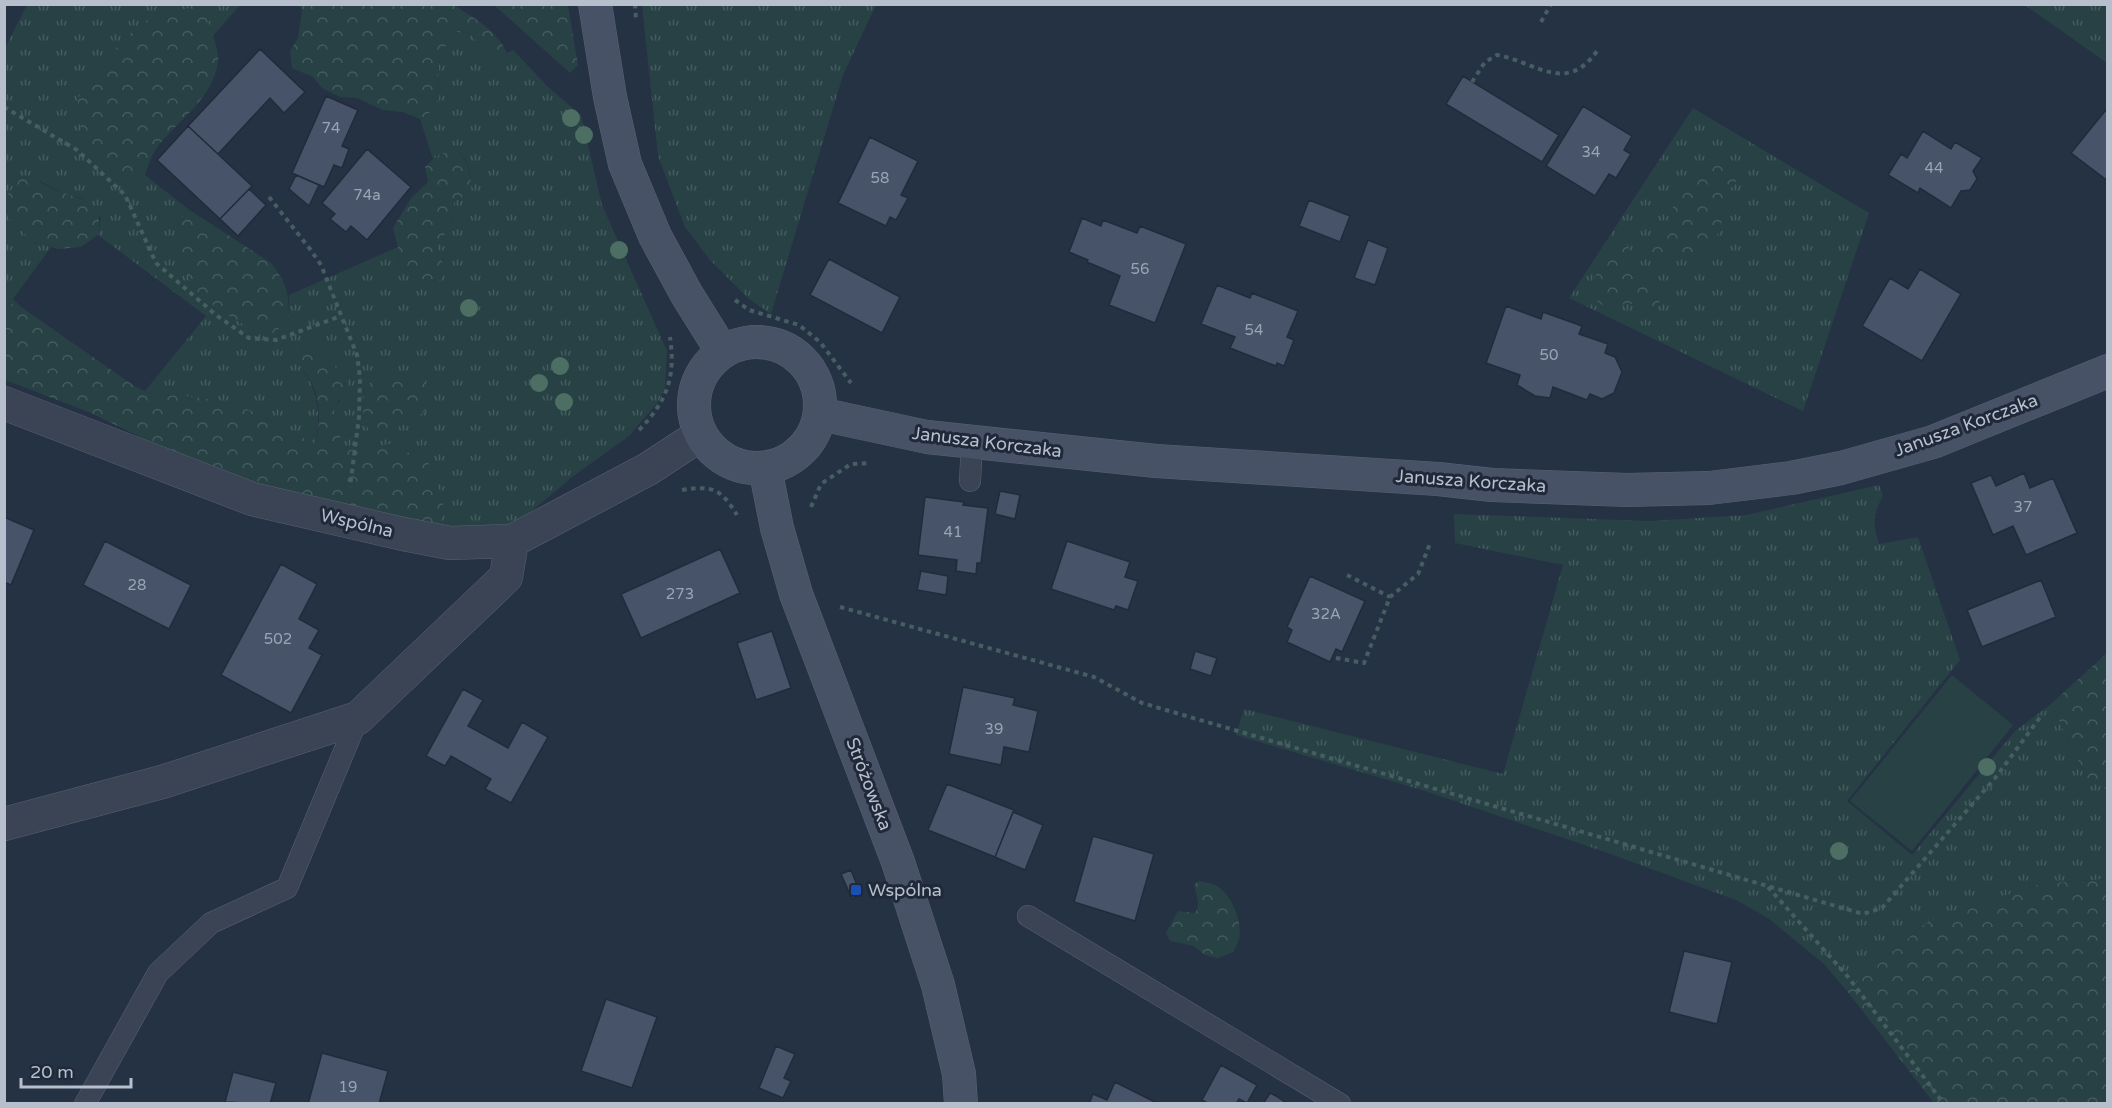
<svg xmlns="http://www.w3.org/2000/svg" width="2112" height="1108" viewBox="0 0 2112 1108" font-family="'Varela Round',sans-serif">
<defs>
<pattern id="grass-tufts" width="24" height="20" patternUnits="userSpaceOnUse" patternTransform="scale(1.5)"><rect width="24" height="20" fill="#274145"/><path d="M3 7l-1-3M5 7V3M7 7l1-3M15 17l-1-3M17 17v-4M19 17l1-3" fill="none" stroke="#445b5f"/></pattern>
<pattern id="forest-crowns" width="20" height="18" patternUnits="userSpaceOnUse" patternTransform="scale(1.5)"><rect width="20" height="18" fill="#274145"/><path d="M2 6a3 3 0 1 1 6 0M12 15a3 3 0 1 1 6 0" fill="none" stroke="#445b5f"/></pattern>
</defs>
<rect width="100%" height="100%" fill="#253244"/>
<path fill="url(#grass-tufts)" d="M27 5H240L212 37 203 8 127 38 96 72 78 100 82 134 93 145 112 172 133 177 145 175 188 209 178 225 219 310 234 318 289 316V295L398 247 399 264 414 280 444 261 439 255 437 245 453 219 451 213 454 202 471 192C472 176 469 156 453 148L433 159 420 119C450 100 435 93 439 65 441 53 449 40 454 28L458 32 472 34 479 45 497 58 513 50 549 88 581 115 602 205 667 351 665 388 658 402 629 436 572 477 527 515 508 526 434 528 343 451 336 449 341 435 332 407 340 401 343 373 329 363 316 345 303 371C320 393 320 417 316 444L273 424 254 412 180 395 156 396 145 391 206 316 98 235 101 218 81 198 65 194 40 181 20 179 5 198 4 50Z
M642 5H876L843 75 771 314 749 299 710 260 685 227 658 156Z
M2025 5H2107V63Z
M1693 108 1869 213 1803 411 1569 298Z
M4 199 8 217 35 243 51 247 13 299 21 307 5 302Z
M1879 485 1883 496C1872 516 1873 523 1879 544L1918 537 1960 660 1847 801 1912 855 2015 731 2051 704 2086 777 2107 790V879L2040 884 1926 923 1847 991 1824 964 1768 918 1736 900 1605 852 1425 791 1236 735 1244 709 1503 774 1563 565 1455 543 1454 514 1649 521 1746 515Z"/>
<path fill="url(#forest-crowns)" d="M452 4C473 17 497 30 507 53L497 58 480 56 479 45 472 34 458 32 454 29C449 40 441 53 439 65 435 93 450 101 420 119L403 112 383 110 357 98 340 97 322 88 313 77 292 68 290 51 298 38 302 10 299 5Z
M494 5H568L578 65 570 73Z
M189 8H203C207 21 220 49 218 62 212 101 177 120 156 149 151 156 148 167 145 175L133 177 112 172 93 145 82 134C81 124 77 111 78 101 80 86 130 31 144 22 157 14 174 11 189 8Z
M453 148C468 156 472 176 471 192L454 202 451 229 443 236 437 245 445 269 440 280 427 284 414 280 406 273 399 264 398 247 393 228 411 198 428 182 425 167 433 159Z
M1708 160H1723L1736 170V182L1728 191 1720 231 1704 251 1696 257 1677 255 1661 260 1649 256 1646 241 1652 235 1673 226C1675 219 1672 214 1673 207 1676 189 1694 171 1708 160Z
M33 178C43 183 53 190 64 193 91 203 103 202 98 235L81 247 59 249 35 243 8 217 4 199 20 179Z
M188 209 271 263C286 283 289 291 289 316L275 333 253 330 219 310 194 289 184 264 178 225Z
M1622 240 1629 247C1619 276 1635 275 1657 285L1661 296 1656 313 1642 311 1633 304H1625L1608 309 1595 300 1590 291C1592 283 1605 254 1610 248 1613 244 1618 242 1622 240Z
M5 302 21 307 136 387 156 396 180 395 228 402 254 412 273 424 316 444C320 425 321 399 311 382 305 371 296 361 288 351L303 343 316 345 329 363 343 373 349 388 333 407 341 435 337 449 343 451 390 444 428 462 440 491 445 513 434 528 253 492 91 413 5 380Z
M404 373C427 378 430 385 429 407L416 419 378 436 370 433C362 417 357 390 375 379 383 374 395 374 404 373Z
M2107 653V790L2086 777 2051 704Z
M2107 879V1103H1934L1847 991 1926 923 2040 884Z
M1198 881C1206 882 1215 884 1221 889 1233 899 1243 923 1239 939 1238 943 1235 948 1233 952L1218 958 1205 955 1194 946 1170 941 1166 933 1178 911 1195 913C1201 904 1196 894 1194 885Z"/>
<path fill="#274145" d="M1952 675 2013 725 1912 851 1850 801Z"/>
<path fill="#465369" stroke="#212b3b" stroke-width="1.5" d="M260 49 305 92 284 113 270 98 218 154 188 126Z
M1463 76 1559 135 1542 162 1446 104Z
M326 96 358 110 342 146 349 149 342 168 334 165 324 187 292 173Z
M1583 106 1632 136 1624 150 1631 154 1616 178 1609 174 1595 196 1546 166Z
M2105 111 2108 113V181L2071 153Z
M188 126 252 186 220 219 157 160Z
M1923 131 1951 149 1955 142 1982 158 1973 171 1977 179 1970 190 1961 191 1951 208 1920 188 1918 193 1888 175 1901 154 1907 158Z
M870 137 918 161 901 195 908 198 896 220 890 217 886 226 838 203Z
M367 149 411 187 367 240 351 226 346 232 330 219 335 214 322 203Z
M296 175 319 185 309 206 289 189Z
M249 189 266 205 238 236 220 219Z
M1309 200 1350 216 1340 242 1299 226Z
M1082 218 1101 226 1103 220 1137 233 1140 226 1186 244 1155 323 1109 305 1120 276 1087 262 1088 260 1069 252Z
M1368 240 1388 248 1375 285 1354 278Z
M829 259 900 297 882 333 810 295Z
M1920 269 1961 294 1922 361 1862 326 1890 278 1908 289Z
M1217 285 1250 298 1252 293 1298 311 1287 337 1294 340 1284 366 1277 363 1276 366 1230 348 1235 337 1201 324Z
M1506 306 1541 319 1543 312 1582 326 1579 334 1608 344 1605 353 1615 357 1622 372 1614 393 1602 399 1590 394 1587 400 1553 387 1550 398 1535 396 1517 385 1520 375 1486 363Z
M2024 473 2030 488 2053 478 2077 533 2026 555 2013 526 1993 535 1971 483 1991 475 1996 486Z
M1000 491 1020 495 1015 519 995 514Z
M925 497 964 502 963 505 988 508 981 563H977L976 574 956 571 957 560 918 555Z
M4 517 34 530 11 585 4 582Z
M105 541 191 585 169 629 83 585Z
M1067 541 1130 562 1125 577 1138 581 1128 610 1116 606 1114 610 1051 589Z
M720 549 740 593 641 638 621 594Z
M281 564 317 584 299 619 319 630 309 648 322 655 291 713 221 675Z
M921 571 948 576 946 595 917 590Z
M1310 576 1365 601 1342 652 1336 649 1330 662 1287 642 1292 630 1287 627Z
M2041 580 2056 617 1982 647 1967 610Z
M772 631 791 688 756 700 737 643Z
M1195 651 1217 658 1211 676 1190 669Z
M963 687 1015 698 1013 705 1038 711 1029 752 1004 747 1001 765 949 754Z
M463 689 483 700 468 726 508 748 522 722 548 737 511 803 485 789 491 779 451 756 445 766 426 756Z
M947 784 1014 810 995 857 928 830Z
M1013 812 1043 825 1025 870 995 857Z
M1093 836 1154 854 1135 921 1074 902Z
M851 870 861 895 852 899 841 874Z
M1684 951 1732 962 1717 1024 1669 1012Z
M606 999 657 1017 632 1088 581 1071Z
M776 1046 795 1054 784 1078 791 1081 783 1098 759 1088Z
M322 1053 388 1071 379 1104H308Z
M1221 1065 1257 1085 1247 1103 1239 1099 1236 1104H1209L1202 1100Z
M233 1072 276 1083 270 1104 225 1102Z
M1115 1082 1159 1104H1089L1093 1094 1107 1100Z
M1270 1093 1276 1096 1288 1104H1263Z"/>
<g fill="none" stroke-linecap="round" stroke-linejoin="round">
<defs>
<path id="lane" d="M970 481 972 443
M1028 916 1340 1104
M85 1104 158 973 211 923 287 888 358 718"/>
<path id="street" d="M4 403 252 499 403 534 450 543 512 541 648 469 700 435
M4 824 162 782 358 718 506 577 512 541"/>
<path id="secondary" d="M595 4 610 97 625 164 655 236 687 295 722 351
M694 405a63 63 0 1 1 126 0a63 63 0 1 1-126 0Z
M820 414 927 437 1156 461 1438 479 1492 485 1627 490 1709 488 1791 478 1841 468 1933 442 2108 371
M765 468 777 528 796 594 898 862 938 985 959 1074 961 1104"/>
</defs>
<use href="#lane" stroke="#586271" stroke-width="22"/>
<use href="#street" stroke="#586271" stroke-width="34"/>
<use href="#secondary" stroke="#586271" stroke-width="34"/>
<path stroke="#465e61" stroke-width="4" stroke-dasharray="4.5 4.5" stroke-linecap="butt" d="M635 4 636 20
M1541 22 1551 4
M1472 82 1485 62 1497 55C1536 62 1566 95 1597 51
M4 107 77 150 125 195 156 263 216 315 249 338 276 340 341 316
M269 197 310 249 321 265 357 355 360 378 359 417 350 487
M735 300 749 310 799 325 820 342 851 383
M639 430C667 401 676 377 670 337
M682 490C713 485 721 489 737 515
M811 507 821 484 851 464 869 463
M1347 575 1390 597
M840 607 1094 677 1142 703 1863 914 1882 908 1996 777 2041 716
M1336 658 1364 663 1390 597 1418 574 1431 541
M1768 887 1849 978 1944 1104"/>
<use href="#lane" stroke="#3a4454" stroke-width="21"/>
<use href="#street" stroke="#3a4454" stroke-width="33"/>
<use href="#secondary" stroke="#485267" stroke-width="33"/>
</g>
<g fill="#4d6e62">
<circle cx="571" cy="118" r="9"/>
<circle cx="584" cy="135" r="9"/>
<circle cx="619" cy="250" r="9"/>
<circle cx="469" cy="308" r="9"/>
<circle cx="560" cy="366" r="9"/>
<circle cx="539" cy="383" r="9"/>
<circle cx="564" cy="402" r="9"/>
<circle cx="1987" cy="767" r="9"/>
<circle cx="1839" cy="851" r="9"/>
</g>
<rect fill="#1a4fb4" stroke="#1f2939" stroke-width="2" x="850" y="884" width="12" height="12" rx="3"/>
<g text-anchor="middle" stroke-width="6" stroke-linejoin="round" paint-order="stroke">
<g font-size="15" fill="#9ba4b4">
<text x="331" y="133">74</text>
<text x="1591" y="157">34</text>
<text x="1934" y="173">44</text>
<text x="880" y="183">58</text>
<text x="367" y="200">74a</text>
<text x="1140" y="274">56</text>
<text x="1254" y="335">54</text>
<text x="1549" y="360">50</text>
<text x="2023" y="512">37</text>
<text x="953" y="537">41</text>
<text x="137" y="590">28</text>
<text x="680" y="599">273</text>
<text x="1326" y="619">32A</text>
<text x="278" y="644">502</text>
<text x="994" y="734">39</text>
<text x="348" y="1092">19</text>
</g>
<g font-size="18" fill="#b7bfcd" stroke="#1f2939">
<text transform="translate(1966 425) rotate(-20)" y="6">Janusza Korczaka</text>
<text transform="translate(987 442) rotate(7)" y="6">Janusza Korczaka</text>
<text transform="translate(1471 481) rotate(4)" y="6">Janusza Korczaka</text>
<text transform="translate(357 523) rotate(13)" y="6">Wspólna</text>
<text transform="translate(869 784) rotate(69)" y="6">Stróżowska</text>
</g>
<g font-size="18" fill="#b7bfcd" stroke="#1f2939" text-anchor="start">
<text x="868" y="896">Wspólna</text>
</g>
</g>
<rect width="2112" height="1108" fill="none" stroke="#b7bfcd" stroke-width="12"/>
<path d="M21 1078v9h110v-9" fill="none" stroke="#b7bfcd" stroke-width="3"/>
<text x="30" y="1078" font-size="18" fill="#b7bfcd" stroke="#1f2939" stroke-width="4.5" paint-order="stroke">20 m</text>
</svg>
